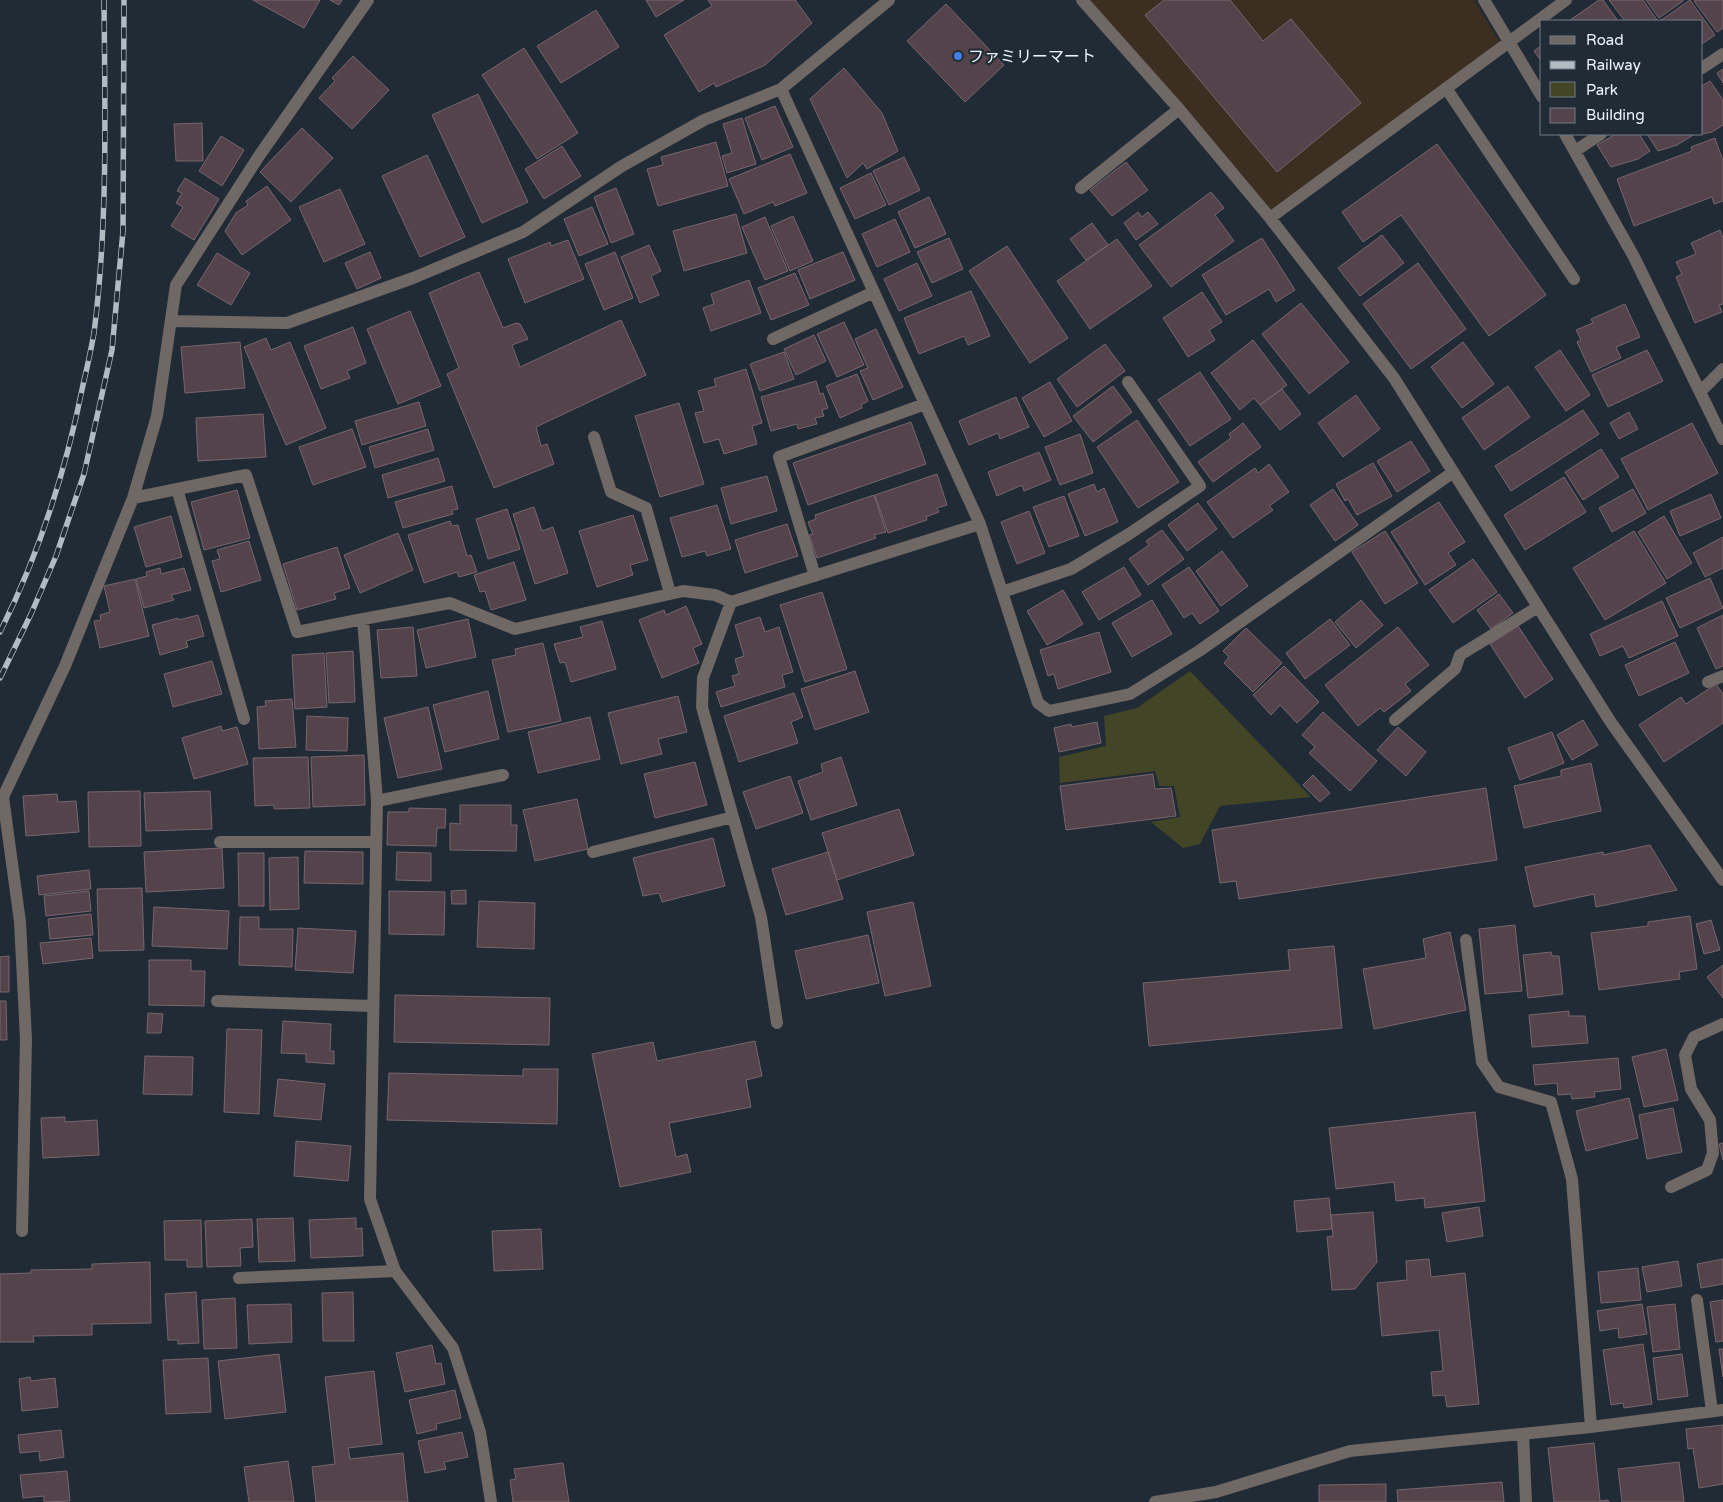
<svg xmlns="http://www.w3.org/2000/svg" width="1723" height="1502" viewBox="0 0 1723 1502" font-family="'Varela Round','Noto Sans JP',sans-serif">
<rect width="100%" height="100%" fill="#202b36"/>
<path fill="#3c2f21" d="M1082 0H1474L1502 46 1270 218Z"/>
<path fill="#434626" d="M1190 671 1311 797 1220 806 1200 844 1183 848 1151 822 1180 817 1174 786H1159L1155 771 1060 783 1059 757 1106 746 1104 716 1137 708Z"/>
<path fill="#54434a" stroke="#79666d" d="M253 0H320L304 28Z
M330 0H342L339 5Z
M646 0H684L656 17Z
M708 0H795L812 23 765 65 716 87 714 83 699 92 664 35 712 6Z
M1164 0H1230L1263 41 1291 19 1361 103 1277 172 1145 15Z
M1599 0H1603L1618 21H1571L1570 20Z
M1609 0H1643L1657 20 1655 21H1625Z
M1646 0H1683V1L1659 18Z
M1690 0 1715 35 1702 44V21H1660Z
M1696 0H1723V28L1717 32 1694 1Z
M946 4 1004 65 965 102 907 41Z
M596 10 619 47 561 83 537 46Z
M1542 45V62L1534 51Z
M524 48 578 133 537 159 482 75Z
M353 56 389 90 352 129 319 98 335 81 332 78Z
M844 68 882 113 898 151 867 169 863 163 847 178 810 99Z
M1723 69V83L1717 73Z
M1710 81 1723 100V125L1712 132 1702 134V86Z
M478 94 528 202 482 223 432 115Z
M775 106 793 147 762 160 745 118Z
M742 118 756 164 727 173 722 156 732 153 723 124Z
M202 123 203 161H176L174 124Z
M302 128 333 158 291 202 260 172Z
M1616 134H1639L1650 151 1638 159 1611 167 1597 145Z
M1647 134H1695L1677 145 1658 151Z
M221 136 244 150 222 186 199 171Z
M1715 138 1723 161V201L1714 204 1712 197 1634 226 1617 179 1692 151 1691 147Z
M716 142 728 186 658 206 647 169 663 165 661 157Z
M1437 144 1546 295 1489 336 1401 215 1363 242 1342 212Z
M562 146 581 176 544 199 525 169Z
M790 154 807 193 775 206 773 202 744 214 729 179Z
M427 155 465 237 420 257 382 176Z
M904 157 920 190 889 205 873 171Z
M1126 162 1148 190 1112 216 1090 190Z
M871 173 886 205 855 219 840 188Z
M185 178 219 199 194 240 171 226 183 207 176 203 182 193 177 191Z
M267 186 291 220 242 255 225 231 236 213 248 205 246 201Z
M616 188 634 234 611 243 594 197Z
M340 189 365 244 324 262 299 207Z
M1211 192 1224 208 1215 215 1234 241 1171 287 1139 245Z
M929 197 946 234 915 248 898 212Z
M592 207 608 244 579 256 564 219Z
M1138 212 1142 217 1148 212 1158 224 1136 240 1124 223Z
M736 214 747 253 684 271 673 231Z
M793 216 813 261 790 271 771 226Z
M765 217 788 271 765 280 742 227Z
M895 219 910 252 877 267 862 234Z
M1092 223 1108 245 1086 260 1070 239Z
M1720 230 1723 238V304L1719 305 1722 312 1695 323 1676 277 1682 274 1676 262 1696 254 1691 243Z
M1382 235 1404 263 1360 296 1338 268Z
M949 238 963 269 932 283 917 252Z
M1262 238 1295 290 1276 302 1269 289 1226 315 1202 275Z
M1117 239 1152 286 1090 329 1057 281Z
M568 240 584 279 525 303 508 259 550 242 551 246Z
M649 245 661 271 651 276 659 295 640 303 621 257Z
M1007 246 1068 338 1030 363 969 271Z
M370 252 381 278 357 289 345 263Z
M615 252 633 298 604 310 585 264Z
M843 252 855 280 810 299 798 270Z
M217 253 250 273 231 305 197 285Z
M917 263 932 296 899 311 884 279Z
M1418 263 1466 329 1411 369 1363 304Z
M479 272 503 328 516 323 520 324 528 339 512 345 520 367 621 320 646 375 536 427 541 446 547 444 554 464 494 488 447 374 459 368 429 293Z
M795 273 809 305 771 320 758 288Z
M749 280 761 313 711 331 703 308 714 304 711 294Z
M971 291 990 336 968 345 964 336 919 354 904 318Z
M1202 292 1222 322 1209 330 1215 340 1188 357 1163 318Z
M1301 303 1349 362 1309 394 1262 334Z
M1625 304 1640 337 1616 347 1621 358 1591 372 1577 342 1581 340 1576 330 1593 323 1591 319Z
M410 311 441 386 398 404 367 329Z
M844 322 864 365 837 377 817 334Z
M353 327 366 363 347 371 350 378 321 389 304 346Z
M876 329 903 387 873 400 860 371 868 368 855 339Z
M814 335 826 361 796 375 784 349Z
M266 338 271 350 290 342 326 428 286 445 244 347Z
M1253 340 1287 385 1260 405 1254 398 1240 410 1211 373Z
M240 342 245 388 185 393 181 347Z
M1463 342 1494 384 1462 408 1431 367Z
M1105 344 1125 371 1077 407 1057 379Z
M1560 350 1590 395 1566 411 1535 367Z
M1647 350 1663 381 1608 407 1592 375Z
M784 352 794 379 760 391 750 364Z
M746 369 762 423 752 426 757 444 724 454 719 439 704 443 695 413 704 411 698 391 716 386 714 379Z
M1200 372 1231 419 1190 446 1158 400Z
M857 374 868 401 861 405 862 408 840 418 826 386Z
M816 381 820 394 823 393 828 408 822 410 824 416 815 418 817 424 798 429 797 424 771 431 761 397Z
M1050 382 1072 421 1044 437 1022 398Z
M1113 386 1132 412 1093 442 1073 416Z
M1508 386 1530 417 1484 450 1462 418Z
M1282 389 1301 414 1280 430 1260 405Z
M1356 395 1380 429 1343 457 1318 423Z
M1016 397 1029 427 1000 439 998 433 969 445 959 421Z
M419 402 426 426 362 445 355 421Z
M679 403 704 484 660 497 635 416Z
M1583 410 1599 434 1511 491 1495 466Z
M1629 412 1638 429 1619 439 1610 423Z
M263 414 266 457 198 461 196 418Z
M1137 420 1179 482 1138 508 1097 447Z
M911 422 926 464 808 505 793 463Z
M1243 423 1261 447 1213 482 1198 462 1231 438 1229 434Z
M1692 423 1718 473 1648 510 1621 459Z
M352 429 366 467 313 485 299 447Z
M428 429 434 450 375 468 369 447Z
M1080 434 1093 473 1060 485 1045 447Z
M1411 441 1430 471 1397 492 1377 461Z
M1601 449 1619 477 1583 500 1565 472Z
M1039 452 1051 480 1024 491 1022 485 997 496 988 472Z
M438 458 445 481 388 498 382 475Z
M1373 463 1392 496 1357 515 1348 499 1345 501 1336 484Z
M1269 464 1289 492 1269 506 1273 510 1233 538 1207 502 1255 468 1258 473Z
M937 474 947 505 937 508 939 512 926 517 927 520 888 533 875 495Z
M767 476 777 511 731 524 721 488Z
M1564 477 1586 512 1525 550 1504 515Z
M1094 484 1097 492 1104 488 1118 522 1085 536 1068 494Z
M452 486 458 509 452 510 453 514 403 528 395 502Z
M1333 489 1358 525 1335 541 1310 505Z
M1633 489 1646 513 1612 532 1599 508Z
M237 490 250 538 204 550 191 502Z
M1711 494 1721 518 1680 536 1670 511Z
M874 495 886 532 874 535 876 538 817 558 809 535 813 534 808 522 816 519 815 515Z
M1064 496 1079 536 1049 547 1033 507Z
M1439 502 1465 542 1448 553 1456 565 1425 585 1391 532Z
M1198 503 1217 529 1187 551 1168 525Z
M717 505 731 549 707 556 705 551 682 557 670 518Z
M534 507 542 531 553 527 568 573 535 584 513 514Z
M507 509 520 549 488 559 476 519Z
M1029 511 1045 553 1017 564 1001 522Z
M633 515 648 560 630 565 633 575 597 587 579 531Z
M171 516 182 557 146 567 134 527Z
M1664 516 1692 563 1667 579 1638 532Z
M450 521 452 526 458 525 467 556 471 555 477 572 459 577 457 572 424 583 408 535Z
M787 524 798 556 745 573 735 540Z
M1162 530 1184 559 1148 585 1129 559 1149 545 1146 541Z
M1385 531 1418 583 1385 604 1352 552Z
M1634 531 1666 583 1605 620 1573 568Z
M398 533 413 570 360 593 344 555Z
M1723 537V568L1705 577 1693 553Z
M249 541 261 580 221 592 212 561 220 559 217 550Z
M337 547 350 588 334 593 336 599 297 610 283 564Z
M1222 551 1248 586 1221 606 1196 571Z
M1473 559 1497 592 1453 623 1429 590Z
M514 562 526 600 491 610 485 591 480 592 474 575Z
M1124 567 1141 595 1099 620 1082 592Z
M1189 567 1219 611 1200 624 1192 613 1184 618 1162 585Z
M160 568 161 574 184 568 191 590 171 595 174 600 144 608 136 579 147 576 146 572Z
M1710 578 1723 608 1680 628 1666 598Z
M135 579 149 636 100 648 94 621 101 620 100 615 110 612 104 586Z
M1063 590 1083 624 1047 645 1027 611Z
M822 592 847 669 805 682 780 605Z
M1499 594 1513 613 1491 629 1477 610Z
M1152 600 1172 634 1132 657 1112 623Z
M1361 600 1383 625 1356 648 1335 622Z
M1662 601 1678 636 1629 658 1623 646 1600 656 1590 634Z
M686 606 702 644 693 648 699 663 662 678 639 620 664 610 666 615Z
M198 615 204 636 186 641 188 647 160 655 152 625 178 618 179 620Z
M1723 615V666L1716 669 1697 628Z
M760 617 765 632 779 627 793 672 782 675 785 687 721 707 716 692 735 686 732 676 739 674 735 659 744 656 735 625Z
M468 619 476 657 426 668 417 630Z
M1330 619 1350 645 1305 679 1286 653Z
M602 621 616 669 571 682 565 662 560 663 554 644 583 637 580 627Z
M1518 626 1553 679 1525 698 1490 644Z
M413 627 417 676 381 678 377 630Z
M1398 627 1429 665 1405 684 1411 691 1384 712 1380 708 1358 726 1325 685Z
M1246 628 1282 663 1253 692 1224 663 1229 657 1223 651Z
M1099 632 1111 672 1058 689 1054 674 1048 676 1040 650Z
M1675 642 1689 673 1639 696 1625 665Z
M543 643 561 721 508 732 492 660 516 655 515 649Z
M353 651 355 702 329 703 326 653Z
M324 653 327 707 295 709 292 655Z
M212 661 222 694 173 707 164 674Z
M1284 666 1319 702 1297 723 1280 705 1271 715 1253 695Z
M855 671 869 712 815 730 801 689Z
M1716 684 1723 694V723L1664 762 1639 725 1681 697 1686 704Z
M488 691 499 739 445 752 433 705Z
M794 693 803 717 791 722 798 743 739 762 724 716Z
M678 696 687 732 658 739 662 754 621 764 608 713Z
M292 699 296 747 259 749 257 707 266 706 265 701Z
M428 707 442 769 398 778 384 718Z
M1323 712 1377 761 1350 791 1309 753 1315 747 1302 735Z
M307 716 348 718 347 751 306 750Z
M590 717 600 759 538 773 528 732Z
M1583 720 1598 745 1572 760 1557 735Z
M1097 722 1101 743 1059 752 1054 728 1071 724 1072 727Z
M221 726 222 731 237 727 248 764 194 779 182 738Z
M1398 727 1426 752 1406 776 1377 750Z
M1552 732 1564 763 1520 780 1508 748Z
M364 755 365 805 313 807 311 757Z
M308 757 310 808 274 809V805L255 806 253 758Z
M841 757 857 805 811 820 798 781 823 772 821 764Z
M695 762 707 805 655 818 644 774Z
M1591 763 1601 811 1524 828 1514 786 1561 776V770Z
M1153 774 1155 789 1171 788 1176 816 1066 830 1060 786Z
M1313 775 1330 793 1320 802 1303 785Z
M790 776 803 813 756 829 743 792Z
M1486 788 1497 860 1239 899 1236 881 1220 883 1212 830Z
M140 791 141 846 89 847 88 792Z
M210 791 212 829 146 831 144 793Z
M57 794 58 802 76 801 79 832 26 836 23 796Z
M577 799 588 849 535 861 523 810Z
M460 805H511V825H517L516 851 450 850V823L460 824Z
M409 808 446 809 445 828H437L436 846 387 845 388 812H409Z
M899 809 914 855 837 880 822 833Z
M713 838 725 886 662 902 659 893 643 896 633 858Z
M1650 845 1677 890 1596 907 1594 894 1534 907 1525 867 1603 852V855Z
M222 848 224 888 146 892 144 852Z
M305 851 363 852V884L304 883Z
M397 852 431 853V881L396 880Z
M828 852 843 899 786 915 772 869Z
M238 853H264V906H239Z
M298 857 299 909 270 910 269 858Z
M89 870 91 889 39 895 37 876Z
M142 888 144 950 99 951 97 889Z
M466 890V904H452L451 891Z
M89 891 91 911 46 916 44 896Z
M389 891 445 892 444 935 389 934Z
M479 901 535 903 534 949 477 947Z
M913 902 931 986 885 996 867 912Z
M154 907 229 911 227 949 152 946Z
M91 914 93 935 50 939 48 919Z
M1690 916 1697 969 1679 972 1680 979 1599 990 1591 933 1648 926V922Z
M240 917H259V929H293L292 967 239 965Z
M1711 920 1720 950 1704 954 1696 924Z
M1515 925 1522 991 1485 994 1479 929Z
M298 928 356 931 353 973 295 970Z
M1450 932 1466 1010 1374 1029 1363 969 1426 958 1423 939Z
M868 935 879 983 806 999 795 951Z
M91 938 93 958 43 964 40 943Z
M1334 946 1342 1028 1149 1046 1143 983 1290 970 1288 950Z
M1551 952 1552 956H1559L1563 994 1528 998 1523 955Z
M9 956V992H0V957Z
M149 960H191V971H205L204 1006 149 1005Z
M1723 965V998L1707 977Z
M395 995 550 998 549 1045 394 1042Z
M0 1001H6L7 1040H0Z
M1569 1011V1016H1585L1588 1043 1532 1047 1529 1015Z
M148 1013 163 1014 161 1033H147Z
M283 1021 331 1024 330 1051H334V1064L306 1062V1054L281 1053Z
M227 1029 262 1030 259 1114 224 1112Z
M755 1041 762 1076 746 1080 751 1107 669 1123 676 1157 687 1154 691 1172 620 1187 592 1054 653 1042 657 1061Z
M1666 1049 1678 1100 1644 1107 1632 1057Z
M145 1056 193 1057 192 1095 143 1094Z
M1618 1058 1621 1089 1594 1092 1595 1097 1572 1099 1571 1094 1558 1095 1557 1083 1535 1085 1533 1065Z
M523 1069H558L557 1124 387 1120 389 1073 523 1076Z
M278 1079 325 1084 321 1120 274 1116Z
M1629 1098 1638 1138 1586 1151 1576 1111Z
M1673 1108 1682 1152 1647 1159 1639 1115Z
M1475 1112 1485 1201 1425 1208 1424 1198 1396 1201 1394 1182 1336 1189 1329 1128Z
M65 1117V1122L97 1120 99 1155 43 1158 41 1118Z
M296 1141 351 1146 348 1181 294 1176Z
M1723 1143V1160L1719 1144Z
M1329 1198 1332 1229 1297 1232 1294 1201Z
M1479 1207 1483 1236 1447 1242 1442 1213Z
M1373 1212 1377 1262 1355 1289 1332 1290 1327 1237 1333 1236 1331 1215Z
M293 1218 295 1261 259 1262 257 1219Z
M356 1218V1229L362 1228 363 1256 311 1258 309 1220Z
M252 1219 253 1247 240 1248 241 1266 207 1267 205 1221Z
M201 1220 202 1267H187V1260H165L164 1221Z
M541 1229 543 1269 494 1271 492 1231Z
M1429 1259 1431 1277 1465 1273 1479 1404 1447 1407 1445 1395 1433 1396 1431 1372 1443 1371 1439 1330 1382 1336 1377 1283 1407 1280 1406 1261Z
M1723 1259V1284L1701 1288 1697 1264Z
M1678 1261 1682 1286 1647 1292 1642 1267Z
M150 1262 151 1323 92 1324V1335L33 1336 34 1342H0V1274L31 1273V1270L92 1269V1264Z
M1638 1268 1641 1300 1601 1303 1598 1272Z
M196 1292 199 1343 178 1344V1340H168L165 1294Z
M353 1292 354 1341H323L322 1293Z
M235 1298 237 1348 204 1349 202 1300Z
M1723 1300V1341L1716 1342 1710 1302Z
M291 1304 292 1342 249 1344 247 1305Z
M1642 1304 1647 1334 1619 1338 1618 1328 1600 1331 1597 1311Z
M1675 1304 1680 1349 1653 1352 1647 1307Z
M1643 1344 1652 1404 1624 1408 1623 1403 1611 1405 1603 1350Z
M432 1345 436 1364 441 1363 445 1384 405 1392 396 1353Z
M1719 1349H1723V1377Z
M279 1354 286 1412 225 1419 218 1361Z
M1682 1354 1688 1396 1658 1400 1653 1358Z
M208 1358 211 1412 166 1414 163 1360Z
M374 1371 382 1444 348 1448 350 1459 403 1453 408 1502H316L312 1467 335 1464 325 1377Z
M30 1377 31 1381 55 1378 58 1407 22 1411 19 1379Z
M455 1390 461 1418 436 1424 437 1429 417 1434 409 1400Z
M1723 1425V1484L1699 1488 1693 1448 1688 1449 1686 1429Z
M61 1430 64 1457 40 1461 39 1451 20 1453 18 1435Z
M462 1432 468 1457 444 1462 446 1469 425 1473 418 1441Z
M1594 1443 1600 1501 1608 1500 1609 1502H1554L1548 1448Z
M288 1461 294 1502H249L244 1467Z
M1679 1462 1684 1502H1622L1618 1469Z
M563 1463 569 1502H513L510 1480 516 1479 514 1469Z
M67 1471 70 1501 44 1502V1496L23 1498 20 1475Z
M1502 1482 1504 1502H1398L1397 1490Z
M1386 1484V1502H1319V1485Z"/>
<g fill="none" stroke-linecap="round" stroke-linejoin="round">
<path stroke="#706864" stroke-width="12" d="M1082 0 1179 109 1270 218 1394 378 1610 721 1723 880
M1484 0 1542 97
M1702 68 1723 54
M1446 88 1574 279
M781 89 980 524 1038 703 1049 711 1130 694 1199 651 1452 473
M1565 134 1634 257 1723 439
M1575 151 1601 134
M1081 188 1179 109
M1270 218 1566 0
M172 321 287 323 413 278 523 232 622 166 704 120 781 89 889 0
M773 339 874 292
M1700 392 1723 369
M594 437 611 492 646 508 670 593
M177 489 244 719
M133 498 246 475 297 632 363 619
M815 576 779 457 925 404
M1002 592 1071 569 1129 534 1200 486 1128 382
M731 602 703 678 702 707 761 917 777 1023
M1708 682 1723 676
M1395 720 1455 669 1460 655 1538 607
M377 801 503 775
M220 842H376
M593 852 733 817
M1466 940 1482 1062 1499 1087 1551 1102 1572 1179 1591 1427
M217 1001 373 1006
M1671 1187 1707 1170 1713 1153 1710 1120 1691 1089 1685 1055 1694 1037 1723 1024
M22 1231 26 1039 20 922 3 797 65 666 133 498 157 416 176 285 259 156 368 0
M239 1278 395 1271
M1697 1300 1712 1411
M1523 1434 1526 1502
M491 1502 480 1432 453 1348 395 1271 370 1199 377 801 363 619 450 603 515 629 683 591 715 595 731 602 980 524
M1155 1502 1216 1492 1350 1451 1591 1427 1723 1410"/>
<defs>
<path id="rail" d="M0 632C39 554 66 470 83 385 87 368 91 350 94 333 108 223 105 111 104 0
M0 678 31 614 56 556 84 474 112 350 123 231 124 0"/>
</defs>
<use href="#rail" stroke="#b2bac2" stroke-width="5.5"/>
<use href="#rail" stroke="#202b36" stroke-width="4" stroke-dasharray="11" stroke-linecap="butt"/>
</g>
<circle fill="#3f7fe0" stroke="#202b36" stroke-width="2" cx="958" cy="56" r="5"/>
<g text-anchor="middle" stroke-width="4.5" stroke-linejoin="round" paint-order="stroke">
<g font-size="16" fill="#eef5fc" stroke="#202b36" text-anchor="start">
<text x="968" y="62">ファミリーマート</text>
</g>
</g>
<rect x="1540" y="20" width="162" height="115" fill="#202b36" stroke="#727c85"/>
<rect x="1550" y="36" width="25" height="8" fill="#706864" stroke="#727c85"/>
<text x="1586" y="45" font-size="15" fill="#eef5fc">Road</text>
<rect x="1550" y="61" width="25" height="8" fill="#b2bac2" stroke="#727c85"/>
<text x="1586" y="70" font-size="15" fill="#eef5fc">Railway</text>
<rect x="1550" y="82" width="25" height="15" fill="#434626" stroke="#727c85"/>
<text x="1586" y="95" font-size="15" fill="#eef5fc">Park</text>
<rect x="1550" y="108" width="25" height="15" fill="#54434a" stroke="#727c85"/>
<text x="1586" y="120" font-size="15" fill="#eef5fc">Building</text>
</svg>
